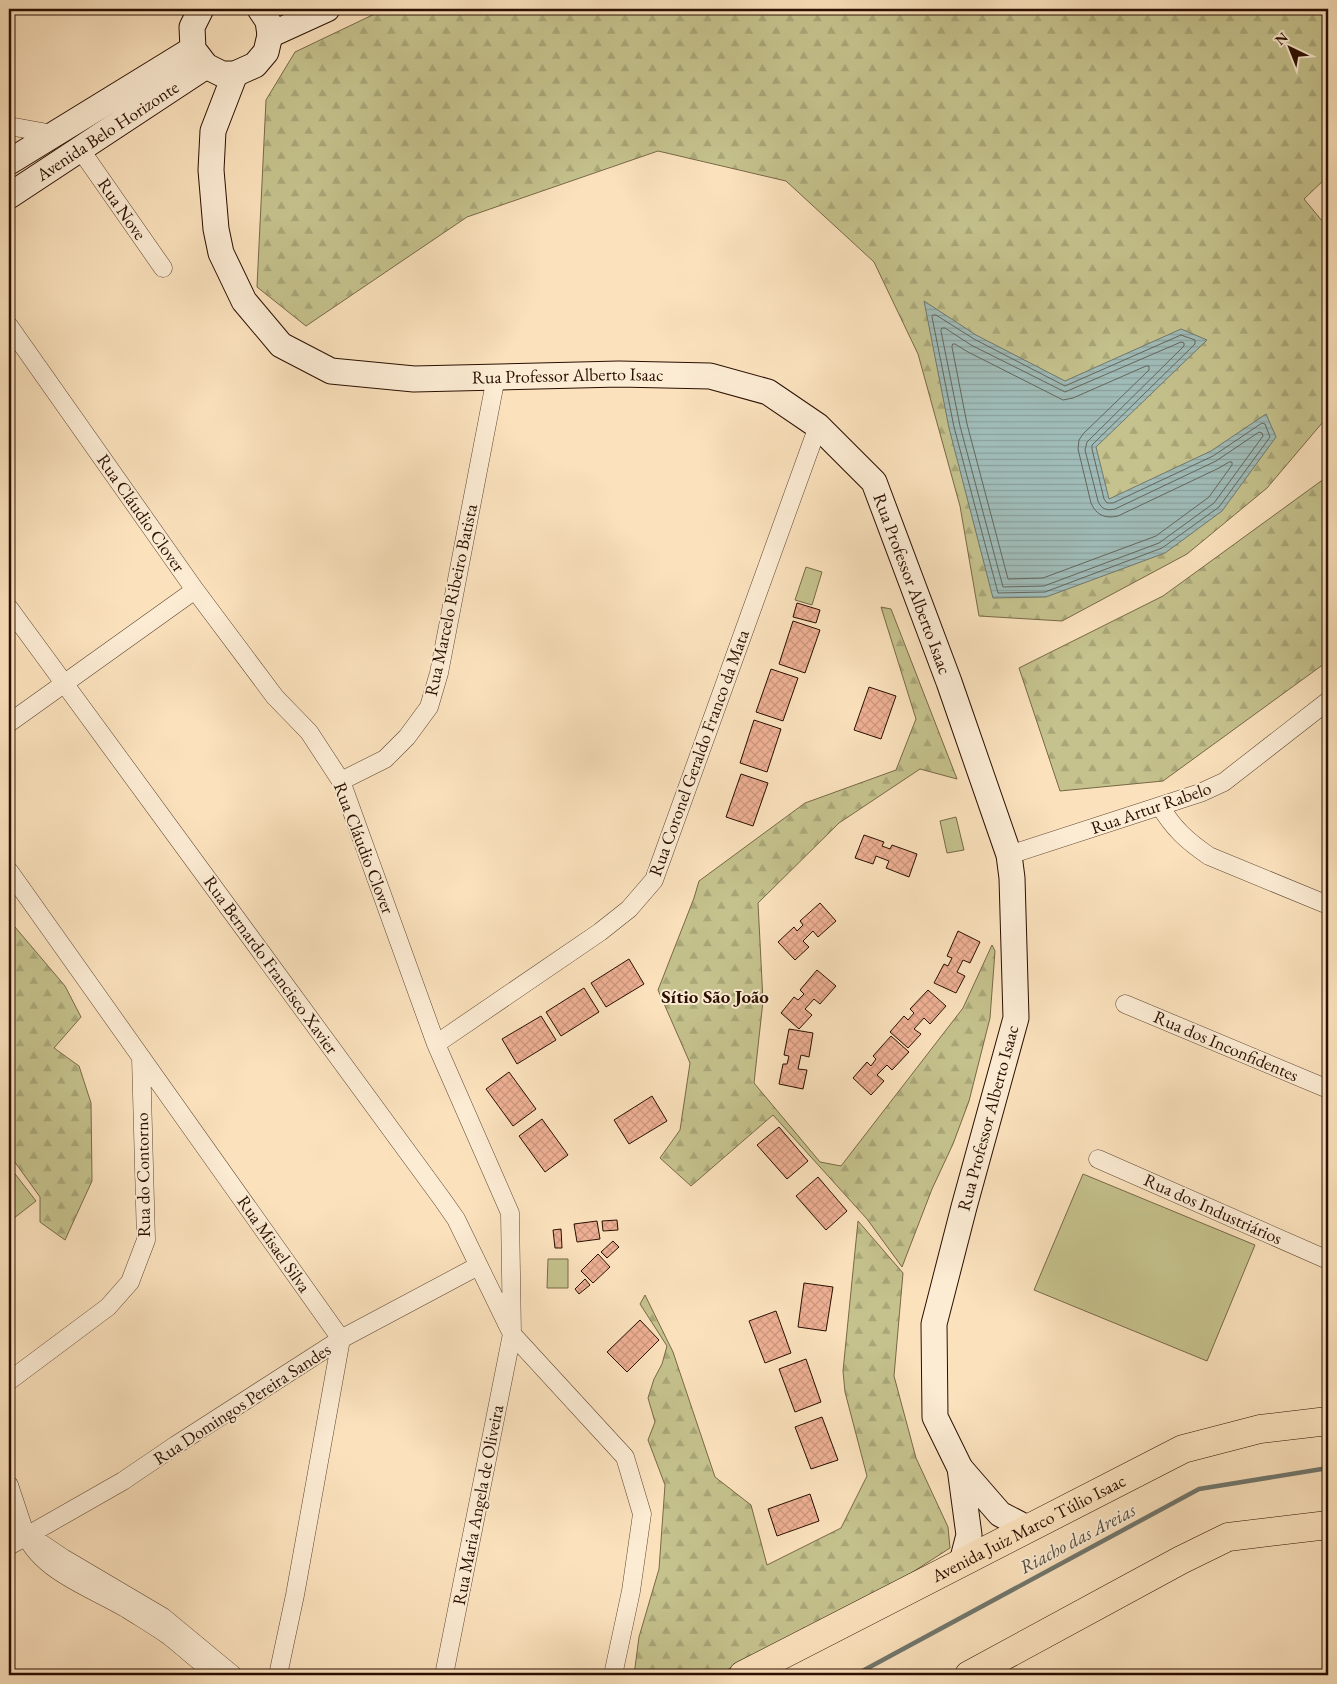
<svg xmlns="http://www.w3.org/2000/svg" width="1337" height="1684" viewBox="0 0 1337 1684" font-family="'EB Garamond',serif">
<defs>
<pattern id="forest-firs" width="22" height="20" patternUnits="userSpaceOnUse" patternTransform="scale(1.25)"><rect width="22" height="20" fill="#c5c28d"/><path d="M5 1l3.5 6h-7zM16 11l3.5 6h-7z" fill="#a9a678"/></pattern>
<pattern id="water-rules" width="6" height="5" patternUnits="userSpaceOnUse" patternTransform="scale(1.25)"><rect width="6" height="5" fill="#a0bcb8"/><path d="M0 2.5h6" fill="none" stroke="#8aa09c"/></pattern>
<pattern id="building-cross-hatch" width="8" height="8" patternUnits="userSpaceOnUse" patternTransform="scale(1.25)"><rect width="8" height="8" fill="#eeb094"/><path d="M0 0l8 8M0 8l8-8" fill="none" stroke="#cc967e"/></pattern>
</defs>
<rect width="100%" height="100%" fill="#fbe2bd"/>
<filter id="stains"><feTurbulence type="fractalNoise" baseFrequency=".004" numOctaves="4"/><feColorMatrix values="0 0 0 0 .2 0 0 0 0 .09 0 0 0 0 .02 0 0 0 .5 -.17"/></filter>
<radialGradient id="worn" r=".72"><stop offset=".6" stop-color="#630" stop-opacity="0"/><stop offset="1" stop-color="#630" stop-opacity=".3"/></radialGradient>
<path fill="url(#forest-firs)" stroke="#786846" d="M385 9H1328V176L1304 199 1328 228V416L1267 488 1187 554 1062 621 979 616 960 506 918 354 874 262 786 181 658 151 467 217 306 326 257 287 266 100 295 52Z
M1328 476V661L1163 781 1060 791 1019 668 1163 596Z
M881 607 891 609 957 779 920 769 839 823 758 903 763 1001 754 1083 820 1162 841 1166 963 1008 992 945 995 951 990 1018 969 1101 953 1144 932 1189 902 1267 867 1219 773 1115 691 1186 660 1158 680 1130 690 1063 658 990 694 898 699 881 805 803 896 770 916 719Z
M9 920 65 986 81 1017 54 1048 79 1066 91 1103 92 1181 65 1240 40 1222V1197L9 1154Z
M858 1221 903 1273 894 1376 916 1458 948 1527 950 1548 902 1579 717 1675H634L639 1637 659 1569 665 1485 648 1440 655 1422 648 1398 654 1379 662 1364 667 1346 640 1304 645 1295 673 1352 715 1477 751 1505 767 1565 841 1528 867 1476 845 1392 843 1371Z"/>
<path fill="#c5c28d" stroke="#786846" d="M806 567 822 572 812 605 795 600Z
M956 817 964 850 947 853 940 821Z
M9 1166 36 1201 9 1222Z
M1083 1174 1255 1245 1207 1361 1034 1290Z
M548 1259H568V1288H547Z"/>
<path fill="url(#water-rules)" stroke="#71776e" d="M924 301 976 335 1065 381 1181 329 1207 340 1096 447 1109 499 1211 451 1266 414 1276 437 1222 511 1165 553 1046 597 993 598 949 428Z"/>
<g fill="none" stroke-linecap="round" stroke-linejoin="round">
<path stroke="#65665c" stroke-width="1" d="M933 315H936L974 339 1065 386 1181 335 1195 340V344L1092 445V449L1104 499 1107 503H1113L1213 456 1262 423 1265 424 1270 437 1219 507 1162 548 1045 592 998 593 954 427 932 317Z
M942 328H945L971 345 1065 392 1181 342 1184 343V346L1087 442 1085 450 1098 501C1101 509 1107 511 1115 509L1216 461 1259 432 1262 433 1263 436 1214 503 1159 543 1044 586 1003 587 960 426 941 331Z
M953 344H955L968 352 1063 400 1073 398 1146 366H1149V370L1083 434 1079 440 1078 449 1091 503C1096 515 1105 519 1118 516L1219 468 1229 462H1232V465L1209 497 1156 536 1043 578 1008 579 967 424 952 347Z"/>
<path stroke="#71776e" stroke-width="4.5" d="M855 1675 1199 1489 1328 1468"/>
</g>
<path fill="url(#building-cross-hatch)" stroke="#2a0f00" d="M797 603 820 610 816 623 793 617Z
M793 621 820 630 805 673 779 664Z
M771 669 798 678 783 721 756 712Z
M869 687 896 696 881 739 854 730Z
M754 720 781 729 767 772 740 763Z
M741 774 768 783 753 826 726 817Z
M864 835 884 842 882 846 890 849 892 845 917 854 909 877 886 868 889 861 876 856 873 864 855 858Z
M820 903 836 921 818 937 813 931 803 941 809 947 795 960 778 942 794 927 797 931 803 925 800 921Z
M958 931 980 942 970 963 963 960 957 972 965 976 956 993 934 983 944 964 948 966 952 958 947 956Z
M629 959 644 984 606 1007 591 983Z
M817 970 836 986 820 1004 814 999 805 1009 812 1015 799 1029 781 1013 794 997 798 1000 804 994 800 990Z
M584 988 599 1012 561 1036 546 1012Z
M928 990 946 1006 930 1024 924 1018 914 1029 921 1034 908 1048 890 1032 904 1016 908 1020 914 1013 910 1009Z
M541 1016 556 1040 517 1064 502 1039Z
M789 1029 813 1033 809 1057 801 1055 798 1069 807 1070 803 1089 779 1084 783 1064H787L789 1056 784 1055Z
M891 1036 909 1052 892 1070 887 1065 877 1075 884 1081 871 1095 853 1078 867 1062 871 1066 876 1059 873 1056Z
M509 1072 536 1109 513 1126 486 1089Z
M652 1096 667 1121 629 1144 614 1120Z
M542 1119 568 1155 545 1172 519 1136Z
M779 1127 808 1161 787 1179 757 1145Z
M818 1177 847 1211 826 1230 796 1196Z
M617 1220 618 1230 603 1231 602 1221Z
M597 1221 600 1239 577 1242 574 1224Z
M561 1229 562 1248H555L553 1230Z
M613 1241 619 1247 607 1258 601 1252Z
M598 1254 610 1267 593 1283 581 1271Z
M585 1279 590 1285 579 1294 575 1289Z
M804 1283 833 1287 826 1331 798 1327Z
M776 1311 791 1353 765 1363 749 1321Z
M640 1320 659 1340 627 1372 607 1352Z
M806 1359 821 1402 795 1412 779 1369Z
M822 1417 838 1460 811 1469 795 1427Z
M810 1494 819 1521 777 1536 768 1509Z"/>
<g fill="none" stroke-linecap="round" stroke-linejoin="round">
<defs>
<path id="minor" d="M9 126 53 134
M80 149 163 268
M9 326 195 590 275 697 309 732 341 781 436 1044 510 1213 512 1334 444 1675
M9 608 442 1199 456 1219 512 1334 625 1457 642 1514 631 1591 613 1675
M9 723 195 590
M341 781 385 759 407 737 429 707 439 673 496 377
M1160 806C1173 828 1187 841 1209 856L1328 905
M1009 855 1200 793 1224 782 1328 701
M9 871 341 1339 295 1595 278 1675
M1125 1004 1328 1089
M436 1044 600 932 629 909 654 880 818 426
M1098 1159 1328 1260
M9 1381 108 1307 130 1282 146 1240 141 1057
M9 1485 26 1536
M9 1546 123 1481 176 1445 341 1339 478 1266
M216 1675C200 1662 185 1649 169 1636 155 1626 141 1618 127 1609 94 1589 44 1573 26 1536L35 1539 63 1558 163 1617 233 1675"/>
<g id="secondary">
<path d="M201 9 192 27 193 49 206 66 222 74H235L255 65 266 52 270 35 268 21 260 9"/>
<path d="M270 35 327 9"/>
<path id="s1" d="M235 74 213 131 211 170 216 229 221 253 244 301 281 345 331 371 414 379 619 374 710 376 768 392 818 426 874 482 949 682 1009 855 1012 878 1016 1018 964 1207 934 1324 935 1417 960 1468"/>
<path d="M9 162 193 49"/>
<path id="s2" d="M9 196 206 66"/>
<path d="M962 1562 969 1535 960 1468 1000 1514 1027 1528"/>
</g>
<g id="primary">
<path id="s3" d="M743 1675 1183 1449 1260 1429 1328 1421"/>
<path d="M969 1675 1181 1560 1228 1537 1328 1525"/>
</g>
</defs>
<use href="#minor" stroke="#5e442f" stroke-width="19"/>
<use href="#secondary" stroke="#2a0f00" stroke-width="27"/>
<use href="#primary" stroke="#2a0f00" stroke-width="29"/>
<use href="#minor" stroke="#fcecd4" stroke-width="18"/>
<use href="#secondary" stroke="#fcecd4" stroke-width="25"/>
<use href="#primary" stroke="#fbe2bd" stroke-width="28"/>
</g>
<g text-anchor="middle" stroke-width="4" stroke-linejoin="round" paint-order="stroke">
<g font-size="18" fill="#2a0f00" stroke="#fcecd4">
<text dy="6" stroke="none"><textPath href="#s2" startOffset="118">Avenida Belo Horizonte</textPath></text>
<text transform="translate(122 209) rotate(55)" y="6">Rua Nove</text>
<text dy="6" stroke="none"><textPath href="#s1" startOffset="588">Rua Professor Alberto Isaac</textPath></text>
<text transform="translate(141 513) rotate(55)" y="6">Rua Cláudio Clover</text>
<text dy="6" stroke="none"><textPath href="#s1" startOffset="1039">Rua Professor Alberto Isaac</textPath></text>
<text transform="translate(451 600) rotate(-78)" y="6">Rua Marcelo Ribeiro Batista</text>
<text transform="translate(699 753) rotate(-70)" y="6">Rua Coronel Geraldo Franco da Mata</text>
<text transform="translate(1151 808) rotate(-19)" y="6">Rua Artur Rabelo</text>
<text transform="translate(364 848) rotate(69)" y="6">Rua Cláudio Clover</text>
<text transform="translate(271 965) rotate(54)" y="6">Rua Bernardo Francisco Xavier</text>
<text transform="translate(1226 1046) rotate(23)" y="6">Rua dos Inconfidentes</text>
<text transform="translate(988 1118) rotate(-75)" y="6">Rua Professor Alberto Isaac</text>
<text transform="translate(143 1175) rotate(-91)" y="6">Rua do Contorno</text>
<text transform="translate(1213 1209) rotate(24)" y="6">Rua dos Industriários</text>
<text transform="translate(274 1244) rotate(55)" y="6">Rua Misael Silva</text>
<text transform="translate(242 1404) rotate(-33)" y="6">Rua Domingos Pereira Sandes</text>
<text transform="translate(478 1505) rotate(-79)" y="6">Rua Maria Angela de Oliveira</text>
<text dy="6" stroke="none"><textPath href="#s3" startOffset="321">Avenida Juiz Marco Túlio Isaac</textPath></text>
</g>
<g font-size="19" font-weight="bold" fill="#2a0f00" stroke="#fcecd4">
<text x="715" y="1003">Sítio São João</text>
</g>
<g font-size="19" font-style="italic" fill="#534c40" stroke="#fcecd4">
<text transform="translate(1077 1538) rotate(-28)" y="7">Riacho das Areias</text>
</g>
</g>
<rect width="1337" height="1684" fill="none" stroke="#fbe2bd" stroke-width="30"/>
<rect x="10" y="10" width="1317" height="1664" fill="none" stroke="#2a0f00" stroke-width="2.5"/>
<rect x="15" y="15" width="1307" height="1654" fill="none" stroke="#2a0f00"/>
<g transform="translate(1290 48) rotate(317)" stroke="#fcecd4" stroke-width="4" paint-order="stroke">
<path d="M0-4L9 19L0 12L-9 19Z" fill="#2a0f00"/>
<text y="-8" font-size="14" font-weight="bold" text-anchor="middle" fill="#2a0f00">N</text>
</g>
<rect width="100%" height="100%" filter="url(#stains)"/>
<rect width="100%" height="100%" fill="url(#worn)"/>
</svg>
